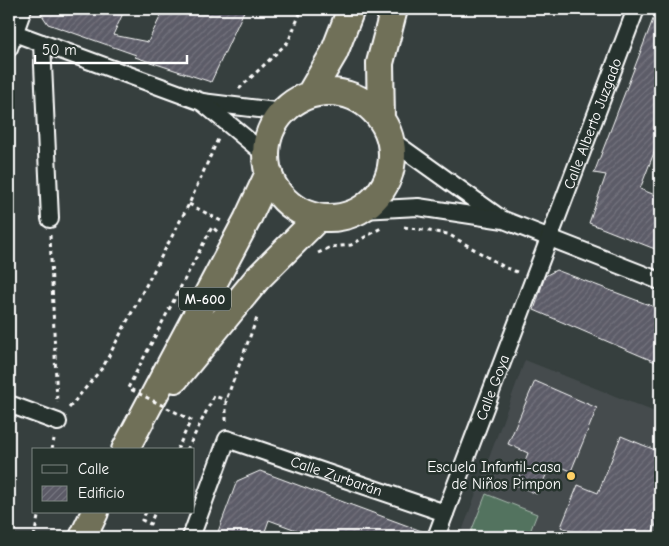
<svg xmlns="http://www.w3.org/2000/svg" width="669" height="546" viewBox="0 0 669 546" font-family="'Comic Neue',sans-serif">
<defs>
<pattern id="building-hatch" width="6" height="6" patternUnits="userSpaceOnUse" patternTransform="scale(1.25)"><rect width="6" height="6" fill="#5c5b67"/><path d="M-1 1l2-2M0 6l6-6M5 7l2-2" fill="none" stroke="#74747e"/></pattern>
</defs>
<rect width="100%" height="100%" fill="#363f3e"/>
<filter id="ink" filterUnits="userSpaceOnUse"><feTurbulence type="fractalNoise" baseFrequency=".02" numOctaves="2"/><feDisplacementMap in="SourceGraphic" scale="10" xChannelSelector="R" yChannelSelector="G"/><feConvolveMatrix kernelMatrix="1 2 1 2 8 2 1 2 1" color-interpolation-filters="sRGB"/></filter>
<g filter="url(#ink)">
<path fill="#454b4e" d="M525 360 660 414V537H460Z"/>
<path fill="#52735e" stroke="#a8b9ae" d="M486 494 537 514 528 537H469Z"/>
<path fill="url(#building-hatch)" stroke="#fff" d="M38 9H125L113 35 148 42 164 9H245L211 82 135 57 136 55 48 24Z
M657 9H660V137L640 189 660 197V251L589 223 606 175 594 173Z
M556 270 660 309V364L534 310 545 276Z
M535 381 597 408 571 471 552 463 537 494 516 485 528 453 508 444Z
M621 436 660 452V514L651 537H586L561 527 578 485 598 493Z
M260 471 427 533 426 537H315L269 520 263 537H216L237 481Z"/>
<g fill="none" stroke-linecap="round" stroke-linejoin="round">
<defs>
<g id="minor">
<path d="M9 31 202 102 283 112"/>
<path d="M42 43 50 219"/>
<path d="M9 48 23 9"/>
<path d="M202 102 266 155"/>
<path d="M391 140 500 218"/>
<path d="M362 210 418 207 504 220 660 281"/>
<path d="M9 404 58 422"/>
<path id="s1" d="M191 537 227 439 445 513"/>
<path id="s2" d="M436 537 636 9"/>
</g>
<path id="trunk" d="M266 155a63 63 0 1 1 126 0a63 63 0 1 1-126 0Z
M310 94 334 53 351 9
M381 119 380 63 394 9
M175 379 257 279 318 218
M125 450 247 220 269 173
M83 537 95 512"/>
</defs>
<use href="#minor" stroke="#fff" stroke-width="20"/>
<use href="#trunk" stroke="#fff" stroke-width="30"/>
<path stroke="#fff" stroke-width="3" stroke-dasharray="4 4" stroke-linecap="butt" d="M239 89 288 42 302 9
M189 204 221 221
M404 227 448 234 506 268 517 272
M50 235 57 403
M318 253 331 247 351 245 381 228
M69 408 103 367 189 204 218 139
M226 421V400L257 318
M52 450 54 439
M187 450 214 396 226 400
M146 512 142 520 150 524 155 512
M34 537 39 512"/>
<use href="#minor" stroke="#26332d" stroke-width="16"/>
<use href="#trunk" stroke="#706f59" stroke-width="26"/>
<path stroke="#fff" stroke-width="3" stroke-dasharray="4 4" stroke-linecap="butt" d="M177 450 191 420 128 388 212 227 219 233"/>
</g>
</g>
<circle fill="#ffd166" stroke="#26332d" stroke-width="2" cx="571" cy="476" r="5"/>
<g text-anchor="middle" stroke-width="5" stroke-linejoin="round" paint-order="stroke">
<rect fill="#26332d" stroke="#bec2c0" stroke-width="1" x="179" y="287.5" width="52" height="23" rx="4"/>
<g font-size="14" font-weight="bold" fill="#fff">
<text x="205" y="304">M-600</text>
</g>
<g font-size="15" fill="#fff" stroke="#26332d">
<text dy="5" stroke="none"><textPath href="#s2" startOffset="442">Calle Alberto Juzgado</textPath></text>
<text dy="5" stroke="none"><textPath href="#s2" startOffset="160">Calle Goya</textPath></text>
<text dy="5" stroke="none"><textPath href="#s1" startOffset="220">Calle Zurbarán</textPath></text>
</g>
<g font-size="15" fill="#fff" stroke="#26332d" text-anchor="end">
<text x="561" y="472">Escuela Infantil-casa<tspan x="561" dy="17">de Niños Pimpon</tspan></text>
</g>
</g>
<rect width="669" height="546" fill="none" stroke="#26332d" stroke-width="30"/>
<rect x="15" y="15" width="639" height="516" fill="none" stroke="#fff" stroke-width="2" filter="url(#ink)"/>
<rect x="32" y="448" width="162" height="65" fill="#26332d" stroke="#7d8581"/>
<rect x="42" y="465" width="25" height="8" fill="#26332d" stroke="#7d8581"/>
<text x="78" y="474" font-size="15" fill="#ffffff">Calle</text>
<rect x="42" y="486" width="25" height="15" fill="url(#building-hatch)" stroke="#7d8581"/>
<text x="78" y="498" font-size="15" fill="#ffffff">Edificio</text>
<path d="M35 55v8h152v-8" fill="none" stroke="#ffffff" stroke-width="2.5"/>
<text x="42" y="55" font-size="15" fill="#ffffff" stroke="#26332d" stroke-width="4" paint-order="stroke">50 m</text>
</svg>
